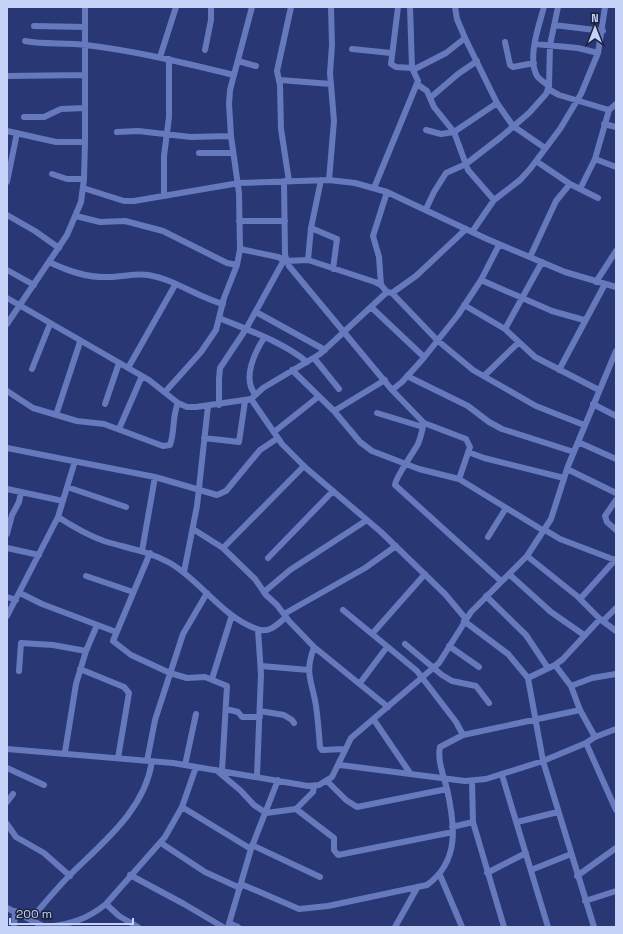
<svg xmlns="http://www.w3.org/2000/svg" width="623" height="934" viewBox="0 0 623 934" font-family="'Space Grotesk',sans-serif">
<rect width="100%" height="100%" fill="#2a3775"/>
<g fill="none" stroke-linecap="round" stroke-linejoin="round">
<path stroke="#6679bd" stroke-width="6" d="M398 7 391 64 396 67 412 68
M455 7 457 19 465 38 497 103 513 126 545 148
M544 7C539 25 527 58 537 76 540 80 545 83 549 86
M554 25 603 31
M34 26 85 27
M25 41C46 45 66 42 86 45 136 51 185 63 234 75
M505 42 510 65 513 67 534 63
M535 44 578 48 598 53
M352 49 391 53
M205 50 211 20V7
M160 57 176 7
M238 61 256 66
M413 70 446 53 465 38
M7 76 85 75
M280 80 331 84
M417 84 427 91 434 107 454 132 468 170 494 200
M548 89 559 95 609 110
M430 98 458 74 477 61
M24 117H44L61 109 85 108
M604 124 616 127
M426 130 441 134 454 132 497 103
M7 131 56 142H85
M117 132 138 131 191 137 231 136
M199 153H233
M595 159 616 167
M536 161 570 184 598 198
M52 174 67 179H84
M329 180 334 121 330 73 332 45 331 7
M284 181 285 255 289 266 392 390 424 423 466 439 470 447 459 479 544 531
M289 181 281 129 280 85 277 71 291 7
M7 182 17 133
M83 188 124 201H134L239 183 329 180 355 183 387 192 487 239 565 272 616 287
M374 188 418 81 412 68 410 7
M580 189 595 159 609 110 616 104
M164 196V156L169 117V59
M426 209 434 192 446 173 466 164 501 137 529 113 546 94 549 86 550 45 558 7
M7 215 35 231 59 248
M76 216 100 222 125 221 163 231 227 263 237 265
M239 221H285
M311 228 337 239 333 269
M472 232 494 200 520 180 530 169 560 129 581 94 598 53 605 7
M240 249 278 257 286 261 308 260 375 282 381 285 387 292
M530 257 556 201 570 184
M308 260 311 228 321 180
M49 262C68 271 87 278 108 277 122 277 135 273 148 275 174 279 197 297 223 304
M7 270 34 285
M481 280 552 311 584 320
M596 282 616 251
M381 285 379 257 373 236 387 192
M392 293 437 340 473 370 536 406 584 425
M7 298 149 380 178 403 187 407H196L251 399 263 388 320 354 387 292 392 293 416 276 466 229
M464 305 505 329 535 357 599 390
M371 307 424 357
M256 312 325 350
M219 318C248 330 283 342 307 362
M7 324 67 235 81 202 84 179 85 142V7
M505 329 542 262
M314 358 339 389
M128 368 175 285
M32 369 50 324
M292 370 334 411 360 442 372 451 419 469 459 479
M559 370 605 284
M407 376 468 406 489 422 502 429 574 452
M484 376 519 342
M392 390 402 382 422 360 458 315 481 280 499 245
M7 391 33 408 77 421 104 424 163 446 170 445C175 431 172 416 178 403
M165 392 201 352 216 330 224 298 237 265 240 249 239 193 231 136 229 104 230 90 252 7
M255 394C242 378 255 352 264 338
M251 399 282 444 306 468 381 532 445 594 466 619
M105 404 119 363
M593 404 616 416
M219 405V379L220 368 246 329 284 260
M334 411 385 380
M377 413 423 427
M56 415 80 342
M424 423C422 430 421 437 418 444 413 453 395 478 395 485L501 581
M119 429 142 376
M274 432 318 397
M204 438 239 442 245 401
M578 442 616 459
M7 448 155 477 217 495 226 491 260 450 278 438
M468 452 484 458 564 478
M567 469 616 493
M67 487 126 507
M7 489 63 501
M616 500 605 516 607 522 616 530
M58 517C72 526 87 535 104 541 126 548 149 551 170 563 201 581 222 617 257 629 269 634 278 624 286 617
M193 529 223 548 255 579 266 595 277 605 289 621 314 647 388 707
M545 530 560 539 615 560
M7 534 12 515 19 502 21 492
M488 537 506 508
M7 548 39 555
M223 548 304 466
M142 551 155 477
M150 553 113 641 131 655 170 673 187 678 205 677 227 686 222 771
M527 556 577 596 600 619 616 631
M268 558 333 491
M184 572 197 506 208 406
M510 575 551 612 584 635
M86 576 133 592
M264 592 290 570 367 520
M20 593 42 604 116 632
M486 596 526 635 548 668
M7 597 16 600
M580 599 616 559
M343 610 417 671 456 722 463 735
M284 614 365 568 396 546
M7 616 58 517 75 461
M464 621 508 654 528 678 543 761 594 927
M603 621 616 608
M372 634 425 574
M405 644 442 675 452 681 476 686 489 703
M449 646 479 667
M314 647C304 675 312 680 316 706 318 720 319 733 320 747L322 750 345 749
M555 665 571 686 580 710 595 737
M261 666 309 670
M80 669 124 687 129 693 118 758
M19 671 21 643 53 645 86 651
M528 678 555 665 563 659 600 619
M212 679 232 615
M360 683 387 647
M571 686 592 678 616 674
M226 709 238 712 242 717H260
M260 711 284 715 292 720 294 723
M374 720 410 773
M586 743 616 810
M7 749 173 763 308 786 319 785 332 777 351 738 439 663 471 612 527 556 551 519 568 466 616 351
M65 752 76 684 86 651 97 625
M147 761 155 720 183 634 207 593
M185 765 196 714
M340 765 465 781 486 779 543 761 586 743 595 737 616 729
M7 768 44 785
M216 770 240 790 254 805 266 813 296 809 313 792 314 786
M502 775 548 927
M257 776 261 674 258 630
M327 781 346 800 357 807 447 789
M472 781 473 822 504 927
M7 802 13 794
M182 807 251 849
M296 809 334 838V850L338 855 453 832
M517 822 558 812
M7 824 16 837 44 853 70 876
M452 827 473 822
M161 843 205 872 240 888
M252 845 320 877
M531 870 571 854
M487 873 526 853
M130 875 184 904 223 927
M440 875 462 927
M577 876 616 848
M241 884 299 909 328 906 427 885C460 861 455 825 447 789 444 777 437 760 440 747L463 735 580 710
M585 901 616 891
M106 904 119 916 138 927
M7 908 45 927
M31 919C44 904 56 889 70 875 103 842 145 810 152 761
M229 923 238 927
M14 927 15 911
M46 927C71 924 86 920 106 904L165 837 182 807 196 767
M228 927 251 849 278 780
M395 927 417 888"/>
</g>
<rect width="623" height="934" fill="none" stroke="#c5d1f6" stroke-width="16"/>
<g transform="translate(595 28)" stroke="#1b223e" stroke-width="3" paint-order="stroke">
<path d="M0-3L7 15L0 10L-7 15Z" fill="#c5d1f6"/>
<text y="-6" font-size="11" font-weight="bold" text-anchor="middle" fill="#c5d1f6">N</text>
</g>
<path d="M10 918v6h123v-6" fill="none" stroke="#c5d1f6" stroke-width="2"/>
<text x="16" y="918" font-size="12" fill="#c5d1f6" stroke="#1b223e" stroke-width="3" paint-order="stroke">200 m</text>
</svg>
